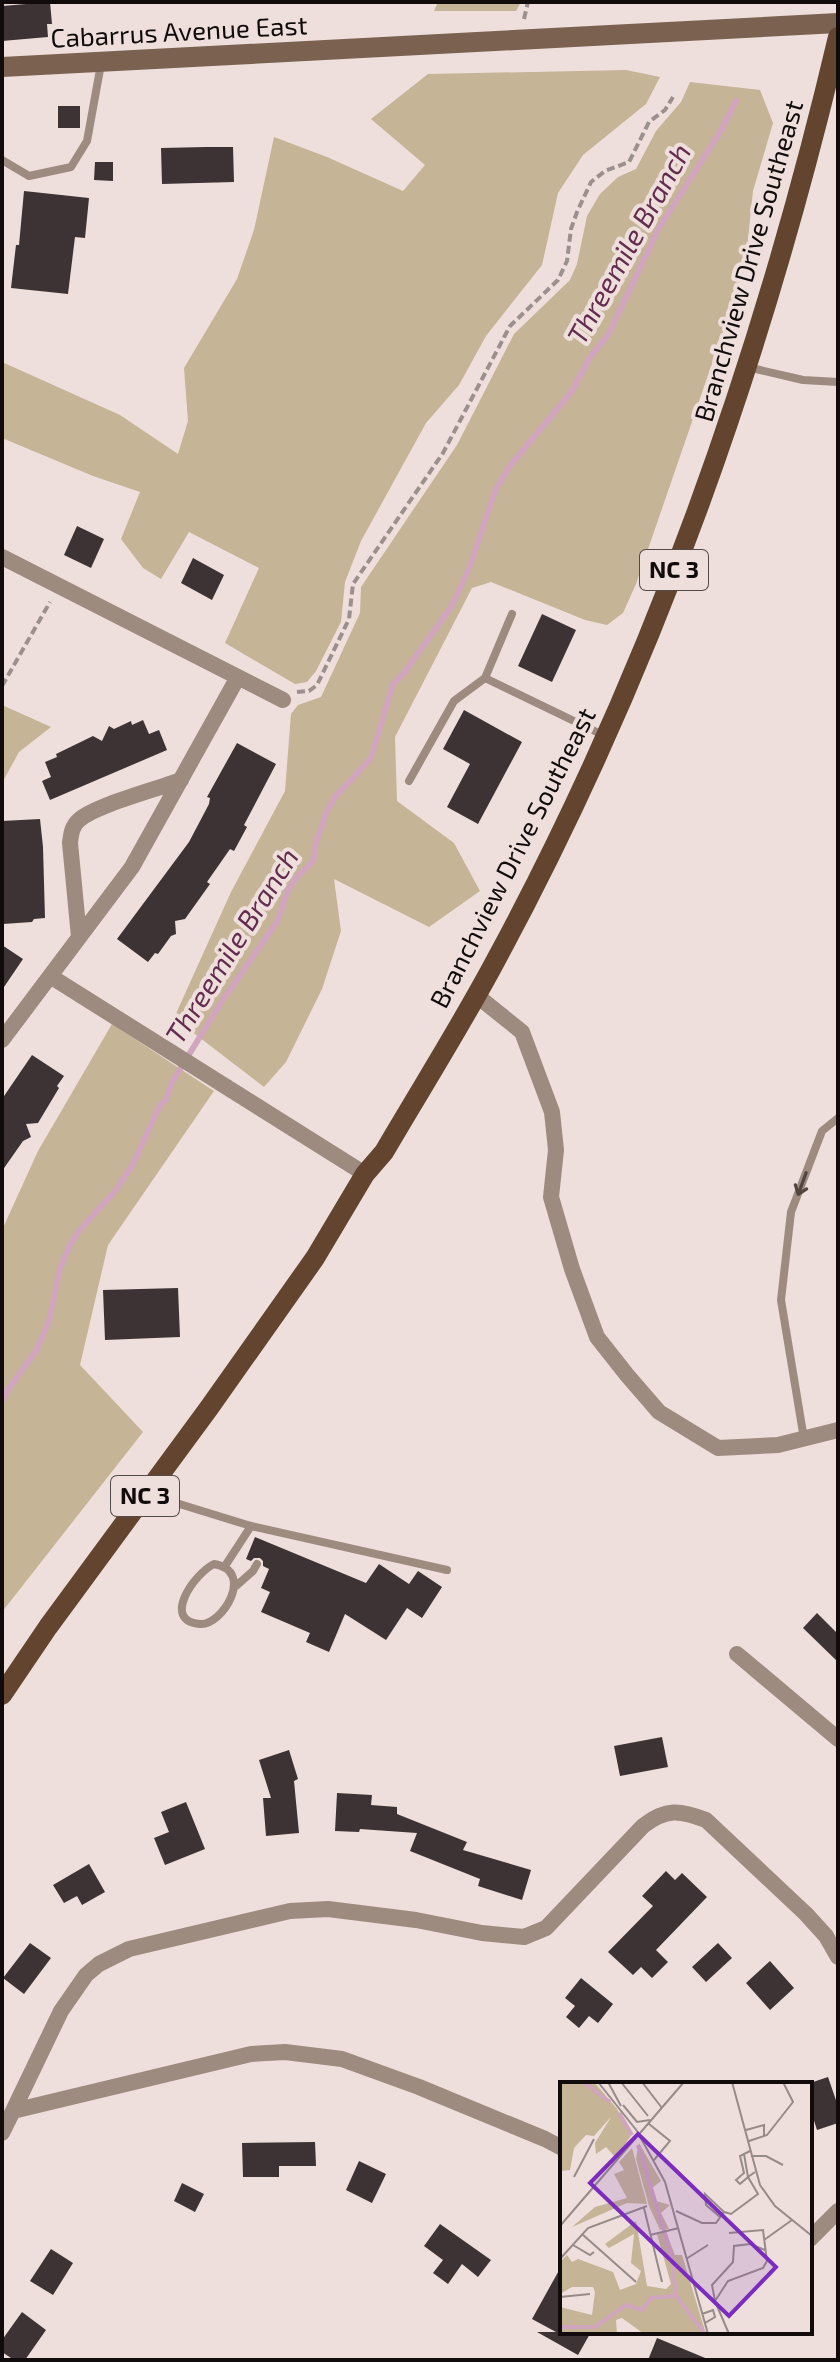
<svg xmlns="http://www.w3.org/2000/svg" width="840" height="2362" viewBox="0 0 840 2362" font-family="'Exo 2',sans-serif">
<rect width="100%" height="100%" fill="#eedfdc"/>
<path fill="#c5b496" d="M438 2H521L516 11H434Z
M626 70 660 77 646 104 583 155 558 193 542 265 486 336 459 385 426 423 361 541 345 582 341 622 316 671 307 682 295 684 225 643 259 568 189 532 161 579 143 568 121 539 140 492 93 476 2 438V362L120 415 178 454 188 421 184 368 237 279 254 230 274 137 327 157 403 191 425 165 371 119 428 74Z
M690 82 760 90 773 123 753 191 745 268 636 584 623 613 607 625 585 620 491 582 472 588 395 737 397 801 454 843 480 891 429 927 334 879 341 931 322 989 286 1062 264 1087 174 1018 231 892 285 791 291 714 298 705 321 697 360 613 361 587 457 445 514 334 570 280 577 264 587 216 600 194 618 177 636 169 656 131 681 102Z
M2 705 51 727 19 752 2 783Z
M112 1024 214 1091 108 1245 80 1365 143 1432 2 1612V1230L38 1151Z"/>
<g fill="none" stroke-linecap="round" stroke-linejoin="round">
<path stroke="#d1a5be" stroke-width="6" d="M2 1401 9 1388 36 1351 49 1321 60 1268 70 1245 78 1232 116 1190 133 1164 160 1105 166 1100 171 1084 220 1004 277 922 288 890 297 877 313 861 316 842 327 811 335 797 371 758 393 684 404 673 451 607 469 569 495 491 509 467 572 391 590 357 608 335 659 228 720 132 736 101"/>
</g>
<path fill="#3e3334" d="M50 2 52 24H47L48 37 2 41V6Z
M58 106H80V128H58Z
M206 147H233L234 182 162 184 161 148Z
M95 162H113V181L94 180Z
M24 191 89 198 85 238 75 237 68 294 11 288 16 245H19Z
M77 526 104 539 91 568 64 555Z
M193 558 224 575 212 600 181 583Z
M542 614 576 630 552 682 518 666Z
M464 710 522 742 478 824 447 807 470 764 443 749Z
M143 720 149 734 159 730 167 750 50 800 42 781 51 777 45 762 57 757 56 754 93 736 102 741 109 726 114 729 131 721 132 725Z
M237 743 276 764 244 825 247 827 234 851 230 849 207 882 210 884 185 919 175 921 176 934 171 936 158 954 155 953 148 962 117 939 189 842 209 804 210 798 207 797Z
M40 819 43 847 45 918 34 919 32 922 3 924 2 821Z
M2 945 23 959 2 990Z
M32 1055 64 1076 57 1086 59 1088 38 1123 26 1124 31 1137 23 1141 2 1171V1099Z
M178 1288 180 1337 105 1340 103 1290Z
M255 1537 366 1583 379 1564 409 1584 418 1571 442 1587 422 1618 407 1608 386 1640 345 1614 329 1652 306 1642 310 1633 261 1612 270 1592 261 1588 269 1569 263 1566V1561L260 1558H254L251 1561 246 1559Z
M817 1613 838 1634V1662L803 1628Z
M662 1737 668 1767 620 1776 614 1746Z
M289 1750 298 1779 294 1781 299 1833 266 1836 263 1798H271L259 1760Z
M337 1793 372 1795 371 1805 397 1807V1814L467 1842 463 1850 531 1870 522 1900 478 1886 480 1879 410 1851 417 1833 360 1829 359 1832 335 1831Z
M186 1802 205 1849 165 1865 154 1838 169 1832 161 1812Z
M89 1864 105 1892 82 1905 77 1896 64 1903 53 1885Z
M666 1871 675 1880 682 1873 707 1897 656 1950 668 1962 652 1978 641 1967 633 1975 608 1952 653 1906 642 1896Z
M30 1943 51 1958 24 1994 3 1978Z
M718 1943 732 1958 706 1982 692 1967Z
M770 1961 794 1988 770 2010 746 1983Z
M581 1978 613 2004 598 2023 589 2016 579 2028 566 2017 575 2006 565 1998Z
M828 2077 838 2106V2123L817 2130 810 2108V2083Z
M315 2142 316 2166H279V2177H243L242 2143Z
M359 2161 386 2174 372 2203 346 2190Z
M182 2183 204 2194 195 2212 174 2201Z
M440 2224 491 2260 478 2277 462 2264 448 2284 433 2273 443 2260 424 2246Z
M51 2249 73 2263 53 2295 30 2281Z
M562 2265V2332H591L578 2355 537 2332H556L532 2319Z
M22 2312 46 2330 25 2360H14L2 2352V2340Z
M657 2338 710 2360H648Z"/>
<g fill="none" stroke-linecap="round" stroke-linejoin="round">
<path stroke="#9c908e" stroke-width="4" stroke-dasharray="8 4" stroke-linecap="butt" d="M524 19 528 2
M2 686 50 602
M297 692 309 691 317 685 349 619 353 584 443 453 510 326 558 280 567 261 571 229 577 212 591 182 605 171 629 162 649 122 665 110 673 97"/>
<path stroke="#9d8b7f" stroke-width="8" d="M2 160 29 176 71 167 87 141 101 64
M747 367 803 380 838 382
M485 678 605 736
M409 781 454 701 485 678 512 614
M804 1439 781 1300 791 1212 822 1131 838 1118
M147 1494 251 1526 447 1570
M214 1564C256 1571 222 1626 200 1624 161 1621 194 1574 214 1564Z
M225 1566 251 1526
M236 1586 253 1571 257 1564"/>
<path stroke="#9d8b7f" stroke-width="16" d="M2 557 283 700
M79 937 70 843C71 834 72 826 79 820 96 805 158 789 181 780
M50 976 365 1174
M476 995 522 1032 552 1112 556 1150 551 1197 572 1269 597 1337 627 1375 659 1412 718 1448 778 1445 838 1430
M2 1040 132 867 238 677
M737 1654 838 1739
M13 2111 61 2011 86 1975 99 1964 129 1949 290 1911 328 1909 416 1920 482 1933 524 1937 546 1928 643 1826C666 1808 680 1810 706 1820L806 1914 826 1936 838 1957
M2 2133 13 2111 251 2054 285 2052 342 2059 419 2087 545 2139 562 2148
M810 2239 838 2211"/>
<path stroke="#7b6250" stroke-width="20" d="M2 67 838 23"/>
<path stroke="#62442f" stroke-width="20" d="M2 1695 48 1627 209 1408 315 1258 365 1174 384 1152C422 1087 462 1024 497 958 653 669 763 355 838 37"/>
</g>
<defs><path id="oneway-shaft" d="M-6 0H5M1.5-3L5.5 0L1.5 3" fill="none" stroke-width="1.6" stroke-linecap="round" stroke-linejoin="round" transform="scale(2)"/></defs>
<use stroke="#50453f" href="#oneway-shaft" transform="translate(802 1184) rotate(110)"/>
<g text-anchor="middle" stroke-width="8" stroke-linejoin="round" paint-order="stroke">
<g fill="#eedfdc" stroke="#534b4a" stroke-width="2">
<rect x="640" y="550" width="68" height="40" rx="6"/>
<rect x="111" y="1476" width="68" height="40" rx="6"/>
</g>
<g font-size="24" font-weight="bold" fill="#110c0b">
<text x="674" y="578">NC 3</text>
<text x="145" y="1504">NC 3</text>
</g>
<g font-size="26" fill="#110c0b" stroke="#eedfdc">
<text transform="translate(179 32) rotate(-3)" y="9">Cabarrus Avenue East</text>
<text transform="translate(749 261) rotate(-74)" y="9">Branchview Drive Southeast</text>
<text transform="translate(513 858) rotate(-63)" y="9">Branchview Drive Southeast</text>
</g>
<g font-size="28" font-style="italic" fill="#632c4f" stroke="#eedfdc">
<text transform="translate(629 244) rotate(-61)" y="10">Threemile Branch</text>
<text transform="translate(232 946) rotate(-58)" y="10">Threemile Branch</text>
</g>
</g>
<g transform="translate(560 2082)">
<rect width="252" height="252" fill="#eedfdc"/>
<path d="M0 0H34L57 27 72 52 56 76 46 65 36 72 35 61 51 35 34 54 26 53 14 66 10 88 0 89ZM79 61 101 99 92 106 96 119 110 123 101 131 109 147 100 148 89 124 76 77ZM72 66 87 122 67 121 12 145 35 125 67 116 54 92 64 88 59 80ZM76 139 87 204 106 207 111 202 97 152 106 150 115 173H122L146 252H84L62 236 56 238 57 252H0V225L32 233 35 210 33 205H12L0 212V180L7 173 12 180 18 177 53 190 60 208 76 202 81 189 71 181 74 152 49 166 45 162Z" fill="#c5b496"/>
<path fill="none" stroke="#d1a5be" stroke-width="4" d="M23 0 50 20M59 31 72 53M78 63 112 175 116 214 145 252M0 245H35L66 223 82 228 91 216 114 214"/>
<path fill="none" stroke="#968b88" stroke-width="2" d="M38 0 77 49 105 100 148 252M48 0 61 24M61 0 88 34M82 0 102 26M172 0 200 103 215 124 252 154M63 23 77 40 90 38M89 42 110 59 94 78M186 48 204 43V54M189 59 207 53 233 20 223 0M184 72 180 74 184 91 176 98 180 102 188 95 184 72 190 69M191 74H206L223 83M14 95 34 57M84 126 102 200M116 129 142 141H156L164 130 171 132 198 112 188 95 195 90M160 135 146 123 145 112 164 130M0 144 124 0M22 152 76 200M90 153 119 146M204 158 232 138M13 163 30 173 34 170M0 177 28 146 87 124M126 177 148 163M0 215 30 212M155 219 152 203 173 180 174 164 190 162 205 168M142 232 153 228 155 235 145 241M169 252 155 219 168 199 203 186 207 179 203 148 169 151"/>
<path fill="#7b2cbf" fill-opacity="0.15" stroke="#7b2cbf" stroke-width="4" d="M78 52 216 185 169 234 30 101Z"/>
<rect width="252" height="252" fill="none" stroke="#110c0b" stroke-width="4"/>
</g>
<rect width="840" height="2362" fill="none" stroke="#110c0b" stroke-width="8"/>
</svg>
